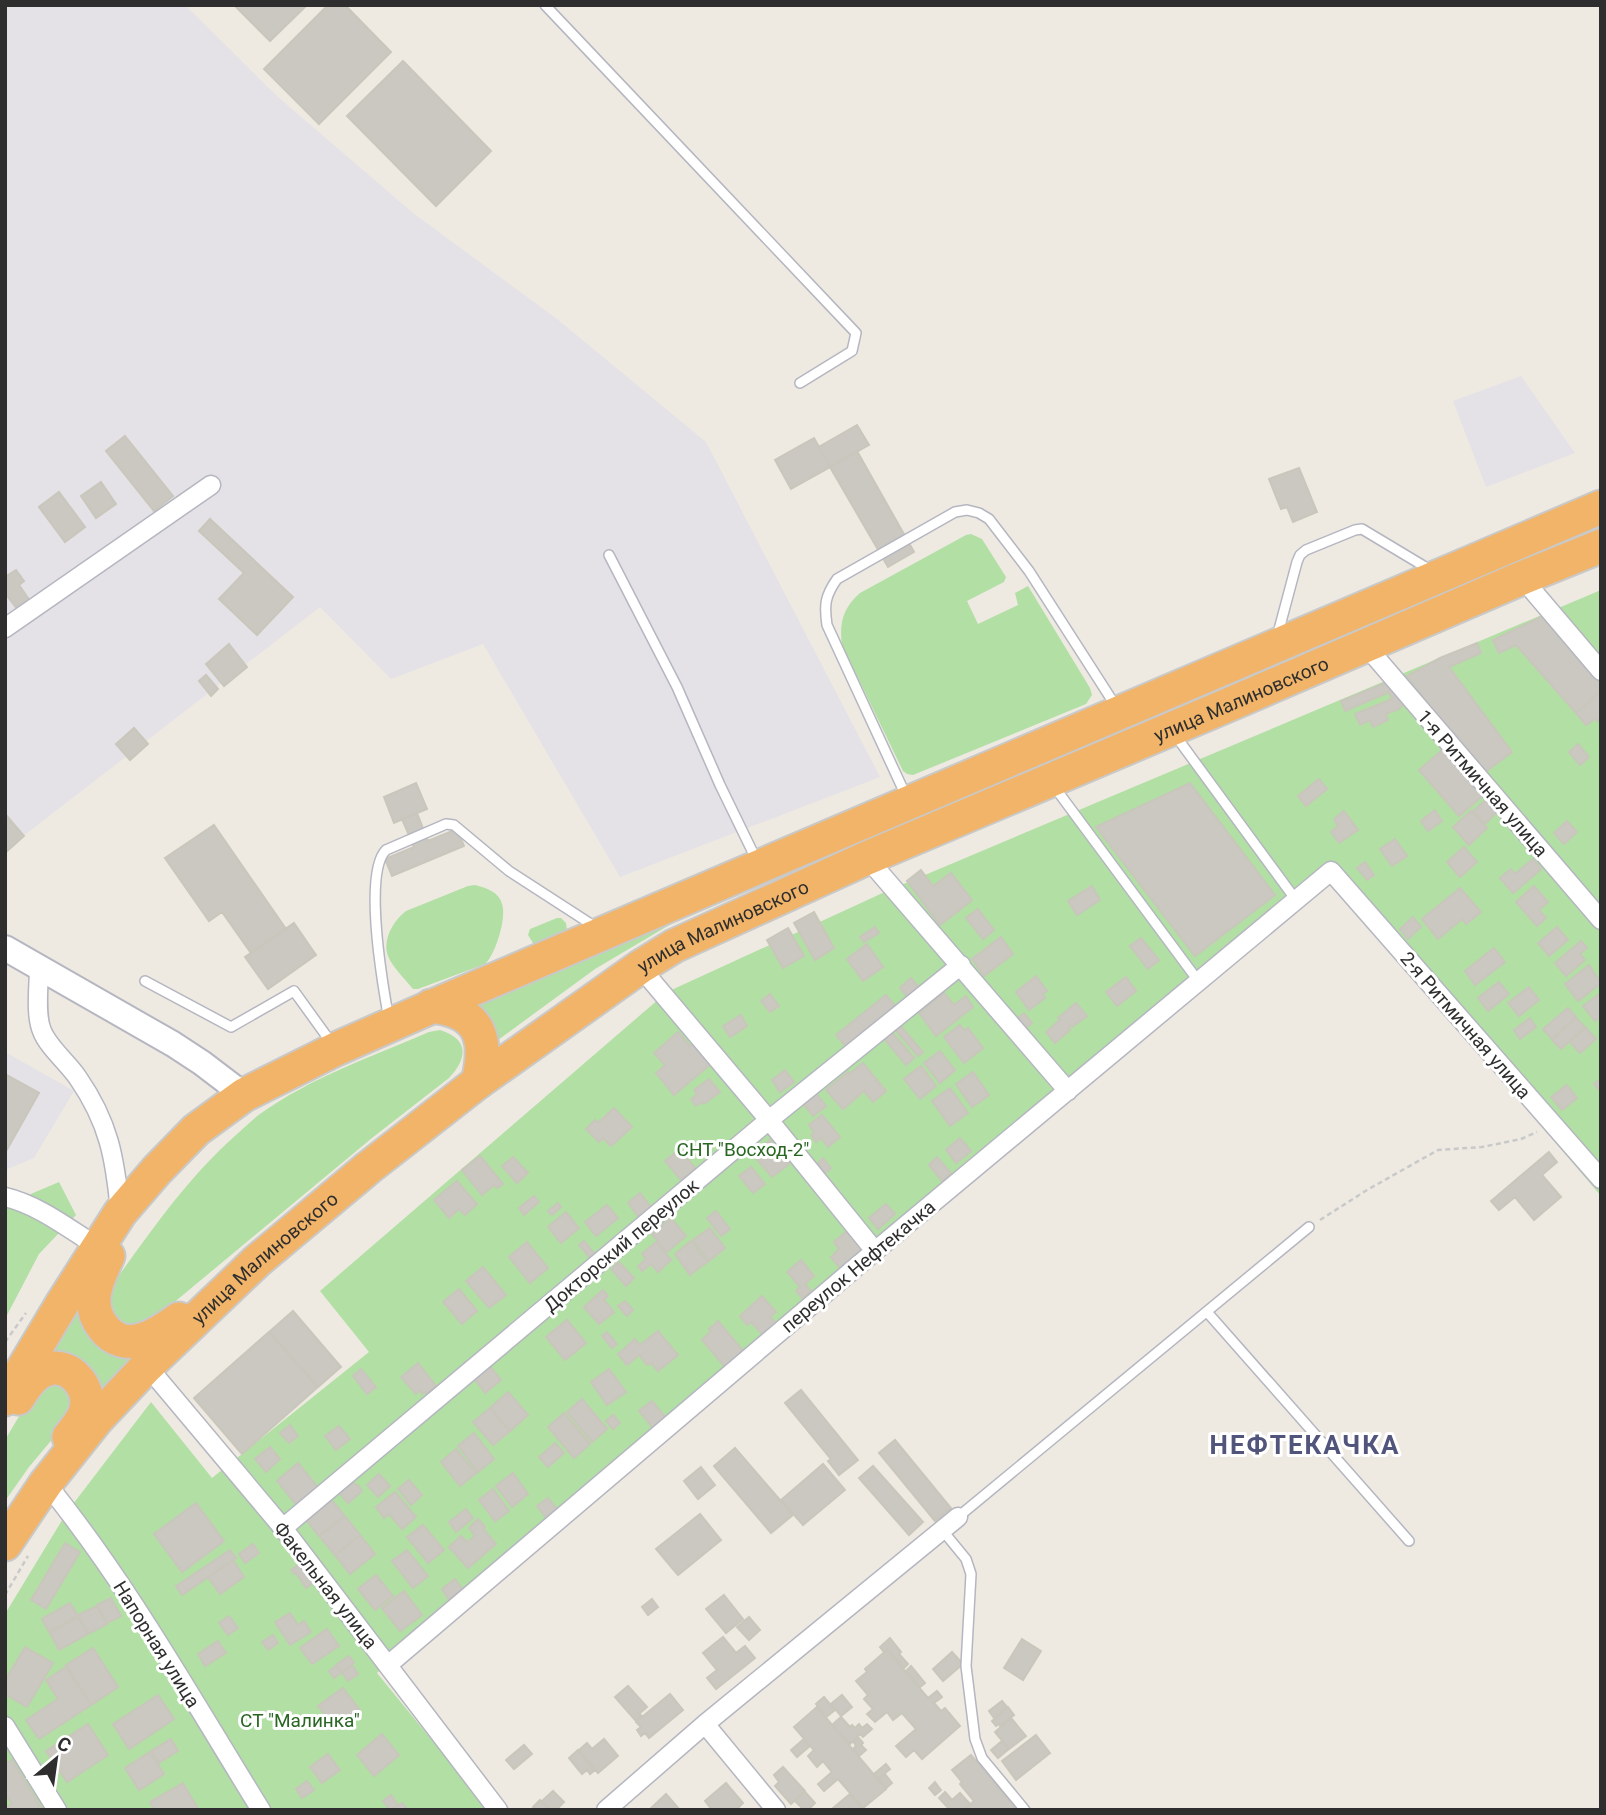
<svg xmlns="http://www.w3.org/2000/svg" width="1606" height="1815" viewBox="0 0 1606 1815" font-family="Roboto,sans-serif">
<rect width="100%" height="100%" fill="#eeeae2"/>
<path fill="#e4e1e7" d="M5 5H185L278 97 413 213 557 319 706 442 880 777 620 877 483 644 391 679 320 607 5 850Z
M1521 376 1575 453 1486 487 1453 401Z
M5 1052 74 1091 34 1158 5 1170Z"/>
<path fill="#b1dfa4" d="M971 534 982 539 1006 577 1004 582 967 601 978 624 1018 605 1015 593 1028 586 1090 688 1092 695 1086 704 913 775 907 774 903 771 842 645C839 623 843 608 860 593L966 535Z
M1601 590V1196L1330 878 377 1673 489 1810H5V1614L67 1512 151 1402 212 1478 369 1352 320 1291 667 992 887 891Z
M475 885C487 888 499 892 502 904 507 918 495 955 485 964L418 989H413C405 979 393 968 388 956 382 940 393 921 406 911L468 886Z
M557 918H561L566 923 567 930 565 933 536 944 533 943 528 935 530 929Z
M670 921 671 924 595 969 498 1040 494 1029 475 1003Z
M440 1030C469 1039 468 1058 449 1078L372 1138 148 1324 141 1328 111 1323 107 1292C147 1237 185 1180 236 1135 244 1128 252 1120 260 1114 310 1078 373 1056 429 1032Z
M59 1182 76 1215 39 1254 5 1319V1205Z
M79 1304 141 1354 99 1398 46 1356Z
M51 1380 71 1389 70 1418 29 1467 5 1501V1440L31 1396Z"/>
<path fill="#cac8c0" stroke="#c9c6bb" stroke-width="2" d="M234 5H307L270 41Z
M328 5H345L391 52 319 124 264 69Z
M403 61 491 151 436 206 347 116Z
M857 425 869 445 830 467 819 447Z
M125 436 173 496 154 511 106 451Z
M814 438 830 467 791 489 775 460Z
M857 451 914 552 888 567 830 467Z
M1299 468 1317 512 1293 522 1287 507 1281 509 1269 479Z
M101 482 116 504 96 518 81 496Z
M59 492 85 527 65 542 39 507Z
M210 519 293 597 257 635 219 599 244 573 199 531Z
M16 570 24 581 19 585 30 601 18 610 5 593V577Z
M1543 616 1601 683V691L1576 713 1516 645 1499 653 1493 640Z
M1477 643 1481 653 1449 667 1512 752 1481 775 1407 676 1440 658Z
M229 644 247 667 224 686 206 664Z
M206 675 218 689 211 696 199 681Z
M1390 681 1406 701 1399 709 1386 714 1388 720 1373 727 1370 720 1360 725 1355 714 1392 699 1389 692 1345 711 1341 701Z
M1601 691V719L1598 721 1595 719 1586 725 1576 713Z
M134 728 148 744 130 760 116 744Z
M1578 744 1589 757 1580 765 1569 752Z
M1447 746 1486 793 1459 816 1419 770Z
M1319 779 1327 789 1306 806 1298 796Z
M416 783 427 809 394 823 384 797Z
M1190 783 1275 895 1195 956 1096 827Z
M1486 800 1497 812 1485 824 1473 811Z
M1435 810 1442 821 1428 831 1421 821Z
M1344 811 1358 830 1339 843 1331 832 1338 826 1334 819Z
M1471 811 1487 828 1469 845 1453 827Z
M417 813 428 841 457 829 464 846 392 876 385 859 414 847 402 819Z
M5 814 24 836 5 853Z
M1567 821 1577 832 1564 844 1554 833Z
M214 825 286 929 251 953 222 912 209 921 165 858Z
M1395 839 1407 856 1392 866 1380 849Z
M1464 847 1477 862 1460 877 1447 862Z
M1533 859 1541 869 1513 893 1500 878 1511 869 1515 874Z
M1365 862 1374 875 1367 880 1357 868Z
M921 870 933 886 951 873 972 900 940 925 907 881Z
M1092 886 1100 900 1077 915 1068 901Z
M1534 886 1548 902 1539 910 1546 918 1537 926 1516 902Z
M1460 888 1481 912 1466 924 1462 919 1438 939 1422 919Z
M978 909 994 930 983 939 966 918Z
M814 912 834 948 815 960 794 923Z
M1413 917 1421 927 1408 939 1400 929Z
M294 923 316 955 268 989 245 957Z
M875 927 879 933 864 942 860 937Z
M1557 927 1568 940 1549 956 1538 943Z
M788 928 804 956 783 968 767 940Z
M1001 937 1013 954 984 976 972 959Z
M1141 938 1159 960 1148 969 1130 946Z
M1581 941 1587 948 1580 954 1585 960 1566 976 1555 963Z
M867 944 883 967 863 981 847 959Z
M1494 948 1505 962 1475 985 1465 971Z
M1589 965 1601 983 1578 1001 1565 984Z
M1036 976 1047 991 1043 994 1045 998 1029 1010 1016 992Z
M1126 977 1136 991 1117 1006 1106 992Z
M911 978 920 989 909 999 900 988Z
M1499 982 1509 994 1488 1011 1478 998Z
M1529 987 1539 1000 1519 1016 1508 1003Z
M944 993 954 1005 966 996 973 1007 936 1036 919 1013Z
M1601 993V1016L1595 1021 1583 1006Z
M770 994 779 1006 770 1012 761 1001Z
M886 995 898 1009 848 1049 836 1035Z
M1076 1003 1087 1016 1072 1027 1071 1025 1068 1028 1070 1030 1055 1043 1046 1032 1060 1020 1058 1018Z
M1568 1008 1576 1017 1552 1039 1543 1029Z
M1024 1013 1032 1023 1024 1029 1017 1019Z
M741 1015 747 1026 730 1037 723 1026Z
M1530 1018 1536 1027 1520 1039 1514 1030Z
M1576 1018 1585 1027 1561 1049 1552 1040Z
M897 1022 923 1052 918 1056 892 1026Z
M960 1025 964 1030 968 1028 983 1048 964 1063 944 1037Z
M1586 1028 1596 1039 1580 1053 1570 1042Z
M889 1029 914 1058 906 1065 881 1035Z
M678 1032 690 1046 694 1042 712 1063 674 1095 656 1073 665 1065 654 1053Z
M940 1051 955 1070 940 1083 924 1063Z
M863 1063 886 1091 873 1102 864 1091 843 1109 826 1090 848 1072 849 1074Z
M921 1066 936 1086 920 1099 904 1079Z
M785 1070 794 1082 780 1092 772 1080Z
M973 1072 989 1095 972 1107 956 1084Z
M5 1074 39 1093 5 1153Z
M709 1079 720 1092 704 1104 702 1102 696 1106 691 1099 697 1095 694 1090Z
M1601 1079V1092L1594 1084Z
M1567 1085 1577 1098 1562 1110 1551 1097Z
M950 1088 968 1113 950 1126 932 1101Z
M815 1092 826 1106 813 1116 802 1102Z
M614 1108 632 1127 611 1146 603 1138 599 1142 586 1129 595 1120 598 1123Z
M822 1115 840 1137 828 1147 821 1138 816 1142 811 1135 814 1132 809 1125Z
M960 1138 971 1151 956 1163 946 1150Z
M770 1140 789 1164 772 1177 752 1154Z
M680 1149 695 1168 681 1180 665 1161Z
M1549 1152 1557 1162 1542 1175 1561 1197 1534 1220 1515 1197 1499 1210 1491 1201Z
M480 1156 503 1184 497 1188 494 1185 482 1195 462 1170Z
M513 1157 528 1173 517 1183 502 1166Z
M937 1157 951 1173 942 1181 929 1165Z
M823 1158 831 1168 825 1173 818 1163Z
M751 1167 765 1184 753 1193 739 1176Z
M457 1181 477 1204 465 1215 459 1209 449 1218 434 1200Z
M640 1193 654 1211 642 1221 628 1203Z
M534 1196 539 1202 524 1215 519 1208Z
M558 1203 561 1207 552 1215 548 1211Z
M886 1204 895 1214 878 1229 869 1218Z
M607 1205 618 1218 596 1236 585 1222Z
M716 1211 730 1229 721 1236 707 1218Z
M566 1212 579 1228 561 1243 548 1227Z
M671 1218 686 1236 667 1252 652 1234Z
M710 1228 725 1248 709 1261 693 1240Z
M847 1231 862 1250 840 1268 831 1257 839 1249 834 1242Z
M584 1241 595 1254 590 1258 579 1245Z
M691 1241 707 1262 690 1275 675 1254Z
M527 1242 548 1268 530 1283 509 1257Z
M656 1242 671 1260 658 1272 651 1264 642 1271 638 1266 646 1259 642 1254Z
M801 1260 814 1276 805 1284 811 1291 802 1298 796 1291 800 1287 787 1272Z
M619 1262 634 1278 626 1286 611 1269Z
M483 1267 506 1295 489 1308 466 1281Z
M459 1289 477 1311 462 1324 443 1302Z
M603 1290 608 1296 604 1300 614 1312 599 1324 584 1307Z
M762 1296 776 1312 770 1317 777 1324 764 1336 751 1322 747 1325 740 1316Z
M625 1301 633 1310 627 1316 618 1306Z
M293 1311 341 1367 318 1387 269 1332Z
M567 1320 586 1343 565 1360 546 1337Z
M718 1321 745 1353 726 1368 702 1340 711 1331 709 1329Z
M658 1331 678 1355 658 1371 651 1363 647 1365 639 1355 627 1365 618 1354 635 1339 640 1345Z
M269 1332 318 1387 242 1454 194 1398Z
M607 1332 617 1344 612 1348 602 1336Z
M418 1363 436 1386 426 1393 425 1392 422 1394 420 1390 416 1394 401 1377Z
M490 1366 501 1380 485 1393 474 1378Z
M361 1369 376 1387 367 1394 353 1376Z
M609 1369 626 1392 607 1405 591 1382Z
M801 1390 858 1460 839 1475 828 1461 831 1459 785 1403Z
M508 1392 528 1415 510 1431 490 1408Z
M582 1399 607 1429 592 1442 567 1412Z
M652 1401 666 1418 653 1428 639 1411Z
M490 1408 510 1431 493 1445 473 1422Z
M564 1413 590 1444 574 1458 548 1427Z
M613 1415 620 1423 613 1429 606 1421Z
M290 1425 298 1436 289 1443 280 1433Z
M339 1426 350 1439 336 1450 325 1436Z
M474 1433 494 1459 478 1472 458 1446Z
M895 1440 951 1508 935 1521 879 1453Z
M555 1443 564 1453 548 1467 539 1457Z
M270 1447 280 1459 266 1472 255 1459Z
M735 1448 793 1515 771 1533 714 1466Z
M456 1449 476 1473 460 1486 441 1462Z
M298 1463 320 1490 298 1507 277 1481Z
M823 1464 845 1490 803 1525 781 1500Z
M873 1466 923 1522 909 1535 859 1478Z
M701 1467 715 1485 698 1499 684 1481Z
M513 1473 528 1494 512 1507 496 1486Z
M379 1474 390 1486 378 1497 367 1485Z
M409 1480 422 1495 411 1505 398 1489Z
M348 1481 359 1486 362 1491 348 1503 337 1490Z
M493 1489 509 1511 495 1521 479 1500Z
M395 1492 416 1517 402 1529 389 1514 384 1518 376 1507Z
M329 1497 345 1516 319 1536 304 1517Z
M548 1498 558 1511 547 1519 537 1506Z
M196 1503 224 1541 182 1572 154 1534Z
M466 1509 473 1518 456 1532 449 1522Z
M700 1514 721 1540 678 1575 656 1549Z
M345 1516 360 1535 335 1555 319 1536Z
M478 1519 485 1527 484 1530 496 1544 468 1568 449 1547 461 1536 467 1542 475 1536 469 1528Z
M423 1525 444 1550 428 1563 407 1537Z
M360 1535 375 1554 350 1574 335 1555Z
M65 1543 80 1552 46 1609 31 1600Z
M253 1544 259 1553 245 1563 239 1554Z
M230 1550 236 1558 182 1595 176 1586Z
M407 1550 428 1576 413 1588 392 1561Z
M233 1560 244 1577 220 1594 208 1577Z
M300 1564 313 1583 306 1588 296 1573 294 1574 291 1570Z
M376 1575 393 1596 375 1610 358 1589Z
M455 1579 463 1590 449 1600 442 1589Z
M404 1591 422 1615 400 1631 382 1608Z
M724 1595 743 1619 726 1633 706 1609Z
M111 1598 121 1616 107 1623 97 1605Z
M652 1599 658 1607 648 1615 642 1607Z
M70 1603 78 1616 49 1632 42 1619Z
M97 1606 107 1624 88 1634 78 1615Z
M290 1613 298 1625 304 1621 311 1632 290 1645 275 1622Z
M229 1616 238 1628 228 1635 219 1623Z
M78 1617 88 1634 59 1650 50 1633Z
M749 1617 760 1630 749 1640 737 1627Z
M327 1629 339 1646 312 1664 300 1648Z
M273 1635 278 1643 268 1650 262 1642Z
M723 1637 736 1653 745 1646 755 1658 716 1689 707 1678 717 1670 703 1653Z
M890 1638 901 1652 899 1654 908 1664 904 1668 887 1649 884 1652 880 1647Z
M1022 1639 1041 1651 1023 1680 1004 1668Z
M218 1641 226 1653 205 1666 198 1654Z
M25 1647 53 1663 27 1707 5 1694V1681Z
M93 1648 118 1687 91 1705 66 1665Z
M887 1650 928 1698 937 1691 942 1697 934 1703 941 1711 945 1708 960 1726 922 1759 914 1750 906 1757 896 1746 916 1729 902 1713 893 1720 887 1712 875 1722 867 1714 873 1709 864 1699 868 1695 856 1681 867 1672 865 1669Z
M952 1652 963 1664 943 1681 933 1669Z
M349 1656 354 1663 341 1672 336 1665Z
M352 1665 358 1674 348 1681 342 1673Z
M336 1666 341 1673 334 1678 329 1671Z
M911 1666 925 1683 920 1687 906 1671Z
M66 1667 91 1705 39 1739 26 1720 58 1699 46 1680Z
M628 1686 647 1707 639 1714 642 1716 636 1721 615 1697Z
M343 1688 360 1710 336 1729 318 1706Z
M670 1694 683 1710 649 1738 645 1733 641 1736 637 1730 641 1727 636 1722Z
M158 1695 174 1719 129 1749 113 1724Z
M842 1695 852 1707 841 1716 831 1704Z
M824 1697 835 1710 826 1717 816 1704Z
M1002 1701 1007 1707 994 1718 989 1711Z
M817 1707 886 1789 863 1808 838 1779 824 1791 818 1784 832 1772 823 1761 817 1767 808 1756 814 1750 794 1727Z
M1008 1707 1014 1715 1000 1726 999 1724 996 1726 992 1721Z
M841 1717 850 1727 852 1725 855 1728 859 1724 862 1728 867 1724 872 1729 863 1737 860 1734 850 1744 832 1725Z
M1011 1718 1026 1736 1009 1749 995 1732Z
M88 1724 108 1755 67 1782 46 1751Z
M382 1734 399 1755 374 1776 357 1755Z
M1036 1735 1050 1753 1016 1780 1002 1761Z
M859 1738 863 1743 861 1745 866 1750 859 1756 853 1749 856 1746 854 1743Z
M171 1739 178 1751 159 1763 151 1751Z
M604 1739 618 1756 598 1773 579 1750 587 1743 592 1749Z
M804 1739 810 1746 797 1757 791 1750Z
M1002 1741 1009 1749 998 1758 991 1750Z
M524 1745 532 1754 514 1769 506 1760Z
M578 1750 595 1770 590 1774 587 1770 582 1774 569 1758Z
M150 1752 164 1774 139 1790 125 1768Z
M328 1754 340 1770 322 1783 310 1767Z
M971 1755 1015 1807 1012 1810H970L967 1807 974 1801 960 1784 962 1782 952 1770Z
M12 1760 42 1809 40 1810H5V1808L12 1804 5 1793V1764Z
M886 1764 890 1769 878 1779 874 1774Z
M783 1767 805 1791 791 1804 775 1786 779 1782 774 1775Z
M885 1774 892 1783 886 1788 879 1779Z
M307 1781 314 1790 302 1798 296 1789Z
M935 1782 941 1790 935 1795 929 1788Z
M183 1783 198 1809 154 1810 150 1802Z
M726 1783 743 1803 736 1810H712L705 1801Z
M553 1791 564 1802 556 1810H550L542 1801Z
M805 1792 815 1803 808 1810H804L795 1801Z
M945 1792 952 1800 960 1793 970 1804 963 1810H950L939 1798Z
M666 1794 680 1810H649Z
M850 1794 862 1809 835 1810 833 1808Z
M391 1795 398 1805 390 1810 383 1801Z
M540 1800 549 1810H536L533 1807Z
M402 1803 408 1810H393Z"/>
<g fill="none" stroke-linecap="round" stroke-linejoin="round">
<defs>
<path id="lane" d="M545 5 856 333 852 351 800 383
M609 555 677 687 720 785 756 859
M1277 637 1297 562 1300 555 1306 550 1355 530 1362 529 1432 571
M1175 735 1296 900
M1053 785 1199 982
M907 798 827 625C824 605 825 596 837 579L955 512 967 510 979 513 989 519 1029 571 1117 708
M145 981 231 1027 294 991 333 1045
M389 1020C383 987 363 873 386 850L446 824 454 825 509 871 597 928
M1207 1312 1409 1541
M958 1517 1309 1227
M943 1531 966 1559 971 1574 966 1666 975 1739 982 1758 1025 1810"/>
<path id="street" d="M1522 578 1601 671
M5 628 211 485
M1366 646 1601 920
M867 858 1068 1091
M39 967C39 985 35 1015 42 1031 48 1047 68 1063 78 1078 109 1123 115 1158 120 1211
M640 967 769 1120 875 1251
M5 1197C39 1205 69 1229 98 1247
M147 1366 283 1528 498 1810
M46 1483C128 1584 192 1699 261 1810
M283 1528 769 1120 961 965
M388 1665 875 1251 1331 871 1601 1179
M705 1724 776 1810
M5 1726 57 1810
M606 1810 705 1724 958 1517"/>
<path id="secondary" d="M5 948 173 1044 202 1063 244 1095"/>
<g id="highway">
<path d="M431 1006C480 1011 489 1038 478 1082"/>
<path d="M108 1256C102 1269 95 1283 94 1297 93 1308 96 1318 103 1327 125 1356 157 1335 179 1319"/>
<path d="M18 1398C25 1386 34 1372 48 1369 71 1363 91 1388 86 1409 84 1420 76 1428 69 1437"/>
<path d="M5 1399 62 1304 120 1213 157 1170 196 1130 244 1095 336 1049 447 1000 1601 507"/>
<path id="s1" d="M5 1544 46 1483 97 1419 147 1366 257 1261 368 1168 478 1082 640 967 674 946 867 858 1228 705 1522 578 1601 546"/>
</g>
</defs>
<use href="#lane" stroke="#b5b6c0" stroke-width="12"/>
<use href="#street" stroke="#b5b6c0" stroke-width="21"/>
<use href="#secondary" stroke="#b5b6c0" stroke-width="28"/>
<use href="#highway" stroke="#c9c9c9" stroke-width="37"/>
<path stroke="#c9c9c9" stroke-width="2.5" stroke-dasharray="5 3.5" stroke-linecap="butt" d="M1320 1220 1367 1190 1438 1150 1482 1147 1521 1139 1537 1132
M5 1342 26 1313
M5 1595 28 1556"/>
<use href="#lane" stroke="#fff" stroke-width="9"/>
<use href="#street" stroke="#fff" stroke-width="18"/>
<use href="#secondary" stroke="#fff" stroke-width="24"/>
<use href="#highway" stroke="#f1b469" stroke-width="33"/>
</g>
<g text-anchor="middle" stroke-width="6" stroke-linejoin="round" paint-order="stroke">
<g font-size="19" fill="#2e2e2e" stroke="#fff">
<text dy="7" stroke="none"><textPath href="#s1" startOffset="1522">улица Малиновского</textPath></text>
<text transform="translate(1483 783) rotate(49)" y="7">1-я Ритмичная улица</text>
<text dy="7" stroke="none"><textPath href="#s1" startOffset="956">улица Малиновского</textPath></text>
<text transform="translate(1466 1025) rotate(49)" y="7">2-я Ритмичная улица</text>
<text transform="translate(621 1245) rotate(-40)" y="7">Докторский переулок</text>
<text dy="7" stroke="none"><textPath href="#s1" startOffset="388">улица Малиновского</textPath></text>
<text transform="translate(858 1266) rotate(-40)" y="7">переулок Нефтекачка</text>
<text transform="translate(326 1585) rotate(52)" y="7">Факельная улица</text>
<text transform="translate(157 1644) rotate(58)" y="7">Напорная улица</text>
</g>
<g font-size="19" fill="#286622" stroke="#fff">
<text x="743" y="1156">СНТ "Восход-2"</text>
<text x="300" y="1727">СТ "Малинка"</text>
</g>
<g font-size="26" font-weight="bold" letter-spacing="2" fill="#51547b" stroke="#fff">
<text x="1305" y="1454">НЕФТЕКАЧКА</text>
</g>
</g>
<rect width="1606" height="1815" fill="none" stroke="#2e2e2e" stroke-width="14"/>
<g transform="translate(56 1759) rotate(29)" stroke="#ffffff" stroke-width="5" paint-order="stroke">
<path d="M0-5L12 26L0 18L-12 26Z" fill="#2e2e2e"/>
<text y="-10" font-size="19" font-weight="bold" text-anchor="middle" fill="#2e2e2e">С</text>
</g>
</svg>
